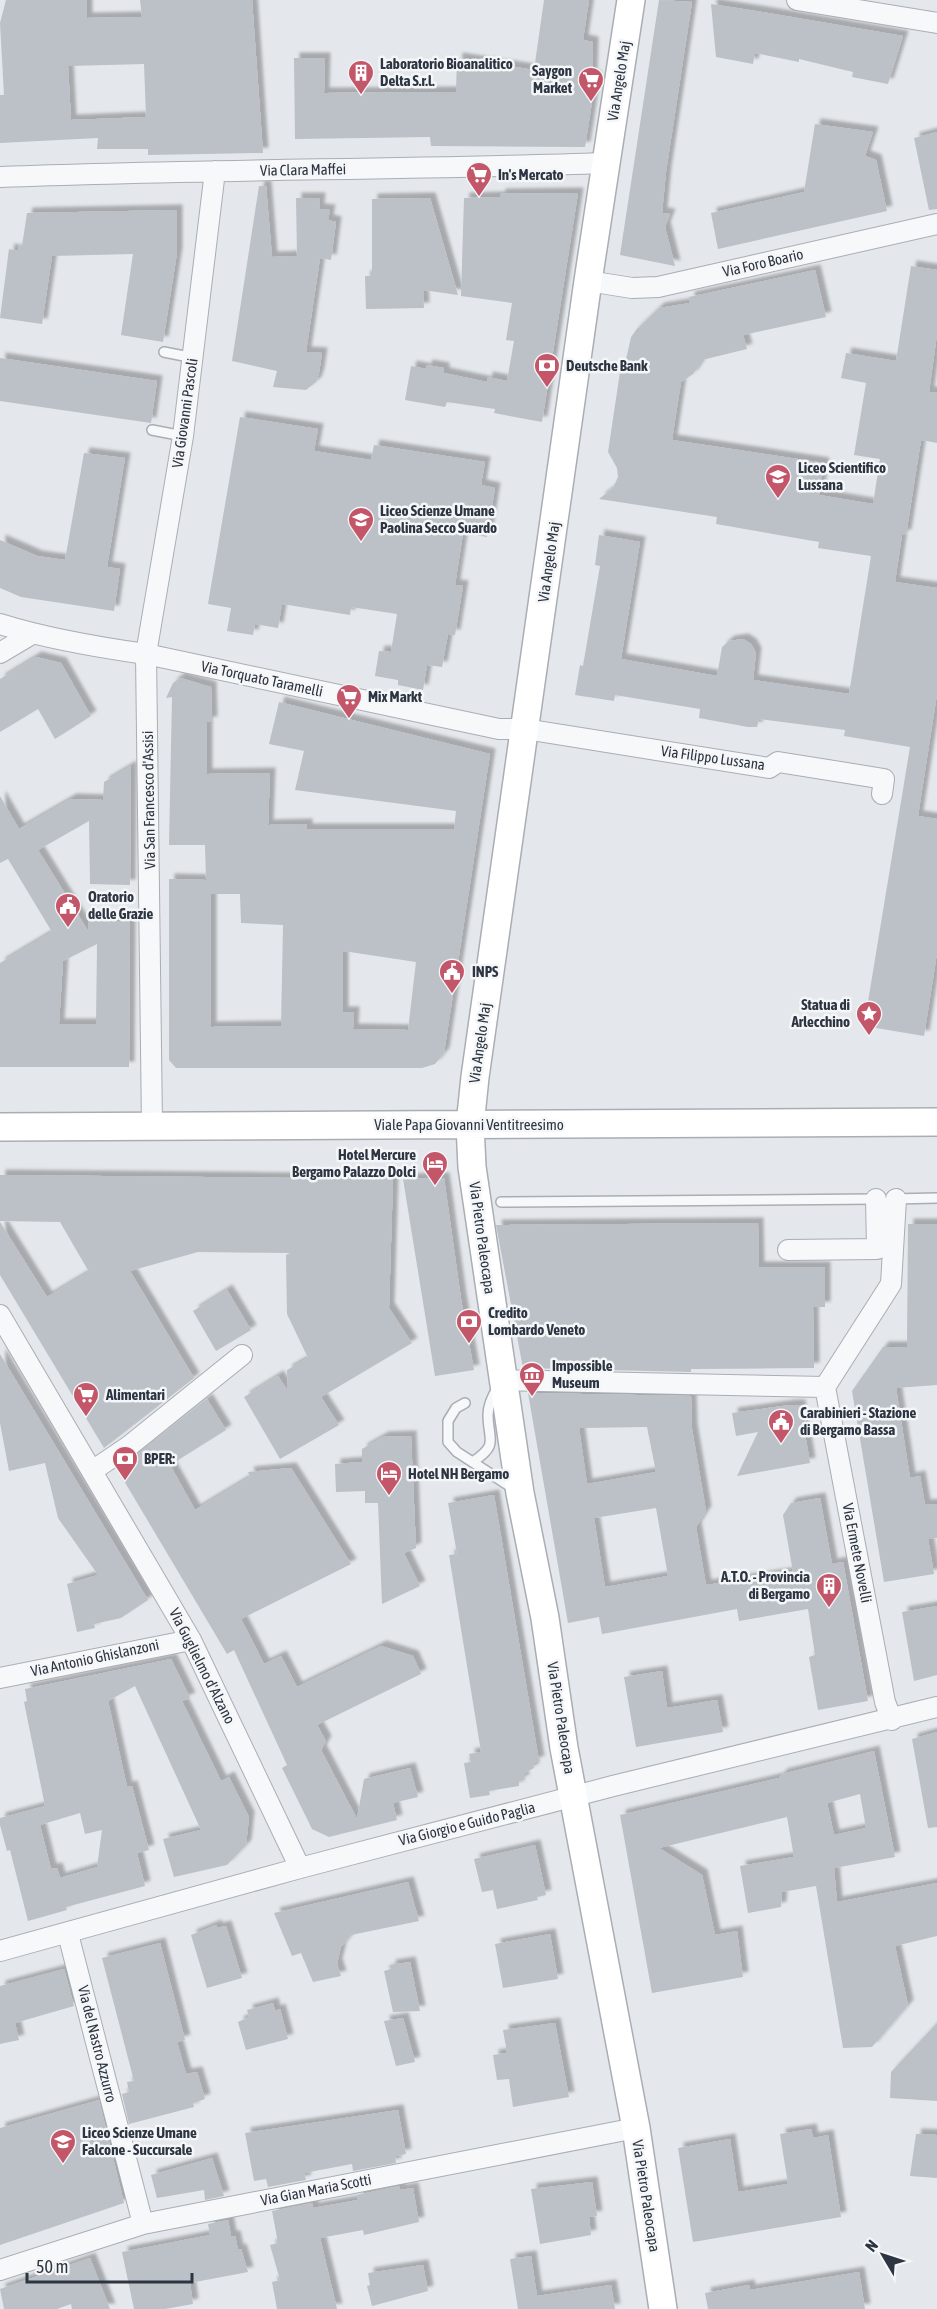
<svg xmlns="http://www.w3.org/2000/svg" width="937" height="2309" viewBox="0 0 937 2309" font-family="'Asap Condensed',sans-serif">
<defs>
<filter id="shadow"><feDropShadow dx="5.5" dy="-5.5" stdDeviation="1.5" flood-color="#0004"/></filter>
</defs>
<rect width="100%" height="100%" fill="#e4e7eb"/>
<path fill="#bcc0c7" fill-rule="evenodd" filter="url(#shadow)" d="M6 0H87V18L142 17 140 0H252L263 153 148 155V149H97L98 138 0 143V95H4L0 23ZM144 64 146 117 71 120 68 66Z
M544 0H589L583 40 593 42 592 76H596L585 147 431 146 430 137 295 139 294 58H325L324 93 456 92 457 58 534 70Z
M659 0 692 2 666 172 662 213 670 214 665 227 675 266 620 255Z
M711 4 762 12 903 36 888 84 852 77 853 72 799 59V62L755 53 753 64 716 57Z
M815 124 873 132 865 156 876 160 887 211 718 249 711 213 804 192Z
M937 132V209L929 210 914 138Z
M259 186H266L272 257 297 256 296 198H320L319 209 330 210 328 220 336 222 331 260 320 258 306 352 322 353 319 373 316 382 306 390 273 387 277 371 232 361Z
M578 193 542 422 494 413 495 409 447 402 445 407 405 400 411 366 426 369 427 365 444 368V373L487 382V377L507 381 514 341 506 340 512 303 461 296 464 198 500 197V194Z
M430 198 458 295 423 290 424 308 366 309 365 276H372V199Z
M177 210V253L163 342 121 335 133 254 52 256 42 324 0 318 9 249 18 251 19 245 22 246 27 213Z
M911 266 937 270V334L929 392 937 393V443L921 440 906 535H902L895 582 937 588V694L918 816 937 819V953L924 1036 864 1026 910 747 844 736 845 730 759 719 757 727H748L699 718 700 709 615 695 614 701 575 695 580 665 583 666 600 566 595 565 599 535 640 542 621 659 717 676 722 647 729 641 743 639 751 644 756 653 753 680 849 694 871 556 818 548 819 542 716 524 717 517 599 499 613 488 618 477 617 468 608 452 620 372 623 373 631 337 637 329 659 308 690 303 689 297 815 270 826 317 743 335 747 349 702 360 693 374 681 382 672 440 824 463 819 495 873 504 880 459 854 455 866 383 841 378 846 353 896 361Z
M0 358 157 381 151 423 0 401Z
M240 417 318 429 314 451 371 460 374 445 485 462 481 485 495 488 487 537 463 533 455 585 463 586 455 635 448 634 442 667 427 665 423 690 398 685V680L375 676 379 651 391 652 397 614 351 607 350 615 282 604 278 628 255 624 253 635 227 631 231 608 208 604Z
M84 453 125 458 107 567 120 569 114 611 21 597 0 588V540L37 556 65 560Z
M36 657 61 663 91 716 55 739 38 709 0 732V679Z
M180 678 211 687 212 722H207V774L270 773 268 825 307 824V829H454L456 811 295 790 304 751 269 744 279 702 490 754 444 1053 435 1064 422 1068H176L169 1060V879L206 880 205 845H169L172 697 166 698 173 683ZM211 894H240L241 923 283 925 281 1026 211 1027ZM343 951 416 962 408 1030 353 1029 354 1012H343Z
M131 766 130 885 90 884 89 821 38 850 88 931 89 921 130 922 129 1067H0V963L52 932 8 859 0 863V796L19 829 71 799 103 800 104 782ZM97 944 96 1024H59L63 961Z
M0 1175 393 1179 389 1308 412 1343 321 1397 339 1425 280 1459 244 1397 278 1376 288 1391 287 1370 308 1358 287 1314 286 1255 290 1253 198 1252 130 1271 194 1378 104 1448 0 1275V1222L47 1297 89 1272 60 1222 0 1221Z
M444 1178 461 1299 474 1370 435 1376 403 1179Z
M758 1223 759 1267H825V1307H813L814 1368 691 1369V1372L523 1368 496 1225Z
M908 1224H937V1385L896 1388 910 1478 920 1476 925 1505 937 1504V1538L928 1539 934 1574 884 1582 852 1391 883 1347H907Z
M227 1290 251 1330 216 1351 193 1311Z
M0 1354 148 1600 121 1618 94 1624 95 1628 77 1632 67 1584 98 1575 58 1518 45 1463 9 1471 0 1423Z
M528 1393 691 1396 692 1429 706 1511 696 1527 706 1585 793 1572 783 1515 791 1503 820 1498 832 1564 843 1562 868 1701 818 1710 809 1657 815 1655 808 1609 739 1621 737 1609 602 1634 599 1617 568 1623ZM647 1427 656 1472 587 1484 579 1428ZM656 1508 668 1576 605 1587 594 1518Z
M207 1399 226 1430 170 1465 195 1510 250 1477 248 1472 291 1468 351 1564 241 1619 264 1664 281 1656 297 1687 381 1646 413 1656 421 1674 317 1725 326 1741 321 1750 357 1819 364 1779 410 1768 418 1797 393 1803 397 1820 329 1837 312 1829 282 1768 287 1765 234 1650 227 1654 117 1469Z
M790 1405H800L810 1463 737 1476 758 1432 736 1436 732 1413Z
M411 1436 416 1548 404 1553 420 1586 382 1604 378 1503H365V1491L336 1492 335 1464 362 1462V1449L383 1437Z
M494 1495 539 1761 533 1763 534 1768 523 1774 524 1780 519 1781V1786L489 1791 490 1795 470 1798 464 1763 471 1762 469 1754 481 1752 449 1555 457 1554 448 1503Z
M937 1606V1675L914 1681 902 1612Z
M171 1659 190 1698 182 1701 221 1781 229 1777 249 1817 246 1845 227 1865 174 1877 163 1839 201 1830 135 1686 108 1701 127 1787 132 1786 149 1850 137 1853 145 1886 66 1907 67 1910 28 1921 10 1850 7 1851 0 1825V1818L45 1806 24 1702 27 1701 25 1689ZM80 1813 85 1834 102 1830 97 1867 60 1878 57 1868 51 1869 40 1825Z
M662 1671 667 1708 717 1700 723 1732 636 1747 624 1677Z
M937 1732V1827L928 1828 912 1739Z
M874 1751 895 1857 834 1868 837 1902 937 1883V1936L895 1946 908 2005 872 2047 843 2048 816 1886 782 1892 781 1907 748 1913 740 1866 794 1857 787 1817 659 1848 702 1875 715 1935 737 1931 743 1977 652 1993 620 1815 779 1778 782 1774ZM860 1794 866 1828 834 1835 827 1803Z
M535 1845 546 1895 537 1897 538 1900 497 1909 493 1890 482 1892 474 1859Z
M408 1882 419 1921 351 1935 341 1947 337 1964 341 1976 313 1982 301 1953 292 1956 274 1913Z
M216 1925 217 1928 226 1926 242 1978 207 1988 191 1935Z
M550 1934 558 1979 503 1988 495 1944Z
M160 1943 185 2040 177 2042 186 2074 197 2072 205 2099 193 2103 194 2107 129 2124 122 2094 129 2092 127 2082 134 2081 102 1958Z
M410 1962 420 2011 393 2012 384 1971 391 1969 390 1965Z
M64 1969 74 2006 15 2023 19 2040 0 2044V1986Z
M273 2003 275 2011 280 2009 288 2039 246 2050 238 2022 249 2017 247 2010Z
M403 2018 415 2062 396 2066 384 2021Z
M555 2023 569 2097 513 2107 509 2079 497 2080 493 2055 507 2053 503 2030Z
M937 2023V2101L890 2098 891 2072Z
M99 2100 124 2203 0 2245V2128Z
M398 2110 406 2154 395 2156 396 2163 353 2171 352 2164 304 2173 306 2180 268 2187 266 2179 254 2181 245 2133Z
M811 2129 813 2138 828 2135 841 2217 693 2242 678 2148 730 2139 738 2192 788 2184 780 2134Z
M916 2134 937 2135V2178L910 2176Z
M212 2158 224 2196 205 2200 204 2190 157 2198 151 2175Z
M592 2182 597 2216 589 2217 591 2235 540 2244 531 2189Z
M399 2186 400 2190 413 2188 419 2222 364 2235 363 2230 320 2238 337 2309H277L272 2282 280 2280 270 2245 278 2243 272 2211 312 2203 313 2208 358 2200 357 2195Z
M228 2220 231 2236H235L238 2250 241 2249 248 2272 190 2283 193 2304 165 2309H134L122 2252 210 2235 208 2224Z
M531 2256 537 2296 611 2285 615 2309H518L510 2259Z
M90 2258 110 2309H72L71 2304 57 2309H4L0 2289Z
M423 2265 428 2291 372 2306 367 2286 370 2285 368 2273Z
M859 2272 865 2309H708L705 2293 749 2285 750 2290Z"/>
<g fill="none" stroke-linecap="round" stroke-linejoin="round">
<defs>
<path id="lane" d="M164 352 194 358
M152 430 183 436
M893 1199 937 1198
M501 1202 876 1199
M465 1403 456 1408 448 1421V1442L457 1452 514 1489
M474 1461C499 1444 488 1440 488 1415 488 1405 493 1395 498 1387"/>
<path id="street" d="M797 0 937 23
M0 177C202 169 404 170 606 163
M588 281 632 288 658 287 937 224
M0 624C48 639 96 647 146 654L499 729H525L769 768 778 762 884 779 882 794
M0 653 32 634
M152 1126 146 654 183 436 215 171
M788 1250 877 1249 876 1199
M0 1315 191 1640 300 1868
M502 1380 825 1387
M92 1471 129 1446 242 1355
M0 1678 191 1640
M892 1720 885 1702 825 1387 891 1284 896 1199
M68 1934 143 2224
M0 1951 300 1868 613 1786 937 1707
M0 2270 143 2224 636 2128"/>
<path id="secondary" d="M631 0 588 281 475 1077 470 1125 472 1167 520 1493 545 1618 564 1748 636 2128 663 2309
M0 1127 937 1122"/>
</defs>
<use href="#lane" stroke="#a9aeb5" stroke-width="12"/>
<use href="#street" stroke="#a9aeb5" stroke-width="22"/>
<use href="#secondary" stroke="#a9aeb5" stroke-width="30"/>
<use href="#lane" stroke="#f7f8f9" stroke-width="9"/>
<use href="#street" stroke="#f7f8f9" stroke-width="20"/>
<use href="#secondary" stroke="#fff" stroke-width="27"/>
</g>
<defs>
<symbol id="building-pin" viewBox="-11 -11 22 30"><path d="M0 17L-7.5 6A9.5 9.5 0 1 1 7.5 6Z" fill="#c35668" stroke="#f4f6f8"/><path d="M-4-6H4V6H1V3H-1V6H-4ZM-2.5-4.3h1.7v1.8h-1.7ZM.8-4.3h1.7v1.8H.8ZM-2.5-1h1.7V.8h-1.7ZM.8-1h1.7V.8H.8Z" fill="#fff"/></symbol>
<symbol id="supermarket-pin" viewBox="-11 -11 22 30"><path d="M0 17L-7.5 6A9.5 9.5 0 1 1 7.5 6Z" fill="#c35668" stroke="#f4f6f8"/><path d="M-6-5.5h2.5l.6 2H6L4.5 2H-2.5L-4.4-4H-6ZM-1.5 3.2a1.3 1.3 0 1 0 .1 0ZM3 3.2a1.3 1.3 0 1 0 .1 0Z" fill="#fff"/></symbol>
<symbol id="bank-pin" viewBox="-11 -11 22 30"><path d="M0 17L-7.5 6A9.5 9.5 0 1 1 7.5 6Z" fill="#c35668" stroke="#f4f6f8"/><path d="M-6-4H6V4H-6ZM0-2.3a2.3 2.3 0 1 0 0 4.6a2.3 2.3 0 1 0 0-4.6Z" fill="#fff"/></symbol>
<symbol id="school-pin" viewBox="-11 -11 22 30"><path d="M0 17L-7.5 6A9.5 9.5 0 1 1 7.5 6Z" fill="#c35668" stroke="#f4f6f8"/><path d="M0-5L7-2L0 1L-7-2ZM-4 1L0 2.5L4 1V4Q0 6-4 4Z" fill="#fff"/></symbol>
<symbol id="civic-pin" viewBox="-11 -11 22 30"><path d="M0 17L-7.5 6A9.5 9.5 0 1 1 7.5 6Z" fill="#c35668" stroke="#f4f6f8"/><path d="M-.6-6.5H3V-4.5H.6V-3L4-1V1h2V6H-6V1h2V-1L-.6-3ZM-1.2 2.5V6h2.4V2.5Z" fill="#fff"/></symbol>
<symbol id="sight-pin" viewBox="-11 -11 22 30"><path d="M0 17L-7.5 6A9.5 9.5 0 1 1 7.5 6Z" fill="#c35668" stroke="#f4f6f8"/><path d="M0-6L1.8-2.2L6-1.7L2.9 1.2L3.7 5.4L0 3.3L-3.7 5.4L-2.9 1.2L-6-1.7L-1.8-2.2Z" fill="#fff"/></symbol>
<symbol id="hotel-pin" viewBox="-11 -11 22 30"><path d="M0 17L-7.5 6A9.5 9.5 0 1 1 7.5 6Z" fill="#c35668" stroke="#f4f6f8"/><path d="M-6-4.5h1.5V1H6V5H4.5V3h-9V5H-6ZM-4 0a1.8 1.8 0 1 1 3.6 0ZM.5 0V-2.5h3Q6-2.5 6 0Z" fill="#fff"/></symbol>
<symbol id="museum-pin" viewBox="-11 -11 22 30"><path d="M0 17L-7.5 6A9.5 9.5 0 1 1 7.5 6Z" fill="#c35668" stroke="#f4f6f8"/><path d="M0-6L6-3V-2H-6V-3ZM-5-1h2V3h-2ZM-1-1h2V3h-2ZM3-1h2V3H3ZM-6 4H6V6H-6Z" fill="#fff"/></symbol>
</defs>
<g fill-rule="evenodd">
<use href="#building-pin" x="346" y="58" width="30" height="40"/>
<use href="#supermarket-pin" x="576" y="65" width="30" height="40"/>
<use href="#supermarket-pin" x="464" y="160" width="30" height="40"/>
<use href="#bank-pin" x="532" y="351" width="30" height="40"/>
<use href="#school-pin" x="763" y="462" width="30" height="40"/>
<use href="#school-pin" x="346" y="505" width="30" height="40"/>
<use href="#supermarket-pin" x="334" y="682" width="30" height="40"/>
<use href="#civic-pin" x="53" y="891" width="30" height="40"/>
<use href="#civic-pin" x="437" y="957" width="30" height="40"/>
<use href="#sight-pin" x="854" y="999" width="30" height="40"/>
<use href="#hotel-pin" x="420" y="1149" width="30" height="40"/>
<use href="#bank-pin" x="454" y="1307" width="30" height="40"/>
<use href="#museum-pin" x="517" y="1360" width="30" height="40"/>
<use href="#supermarket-pin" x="71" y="1380" width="30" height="40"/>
<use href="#civic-pin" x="766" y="1407" width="30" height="40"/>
<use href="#bank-pin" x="110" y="1444" width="30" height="40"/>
<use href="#hotel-pin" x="374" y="1459" width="30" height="40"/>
<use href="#building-pin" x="814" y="1571" width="30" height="40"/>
<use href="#school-pin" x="48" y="2127" width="30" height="40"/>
</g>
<g text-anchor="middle" stroke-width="5" stroke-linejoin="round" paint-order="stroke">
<g font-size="15" font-weight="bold" fill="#2d3542" stroke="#f4f6f8" text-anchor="start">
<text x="380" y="69">Laboratorio Bioanalitico<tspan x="380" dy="17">Delta S.r.l.</tspan></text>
<text x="572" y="76" text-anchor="end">Saygon<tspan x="572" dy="17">Market</tspan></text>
<text x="498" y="180">In's Mercato</text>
<text x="566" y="371">Deutsche Bank</text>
<text x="798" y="473">Liceo Scientifico<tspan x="798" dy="17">Lussana</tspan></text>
<text x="380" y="516">Liceo Scienze Umane<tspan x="380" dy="17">Paolina Secco Suardo</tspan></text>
<text x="368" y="702">Mix Markt</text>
<text x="88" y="902">Oratorio<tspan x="88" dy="17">delle Grazie</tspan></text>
<text x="472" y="977">INPS</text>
<text x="850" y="1010" text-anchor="end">Statua di<tspan x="850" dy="17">Arlecchino</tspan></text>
<text x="416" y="1160" text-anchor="end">Hotel Mercure<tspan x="416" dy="17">Bergamo Palazzo Dolci</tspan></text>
<text x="488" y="1318">Credito<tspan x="488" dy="17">Lombardo Veneto</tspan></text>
<text x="552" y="1371">Impossible<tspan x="552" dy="17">Museum</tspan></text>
<text x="106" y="1400">Alimentari</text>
<text x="800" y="1418">Carabinieri - Stazione<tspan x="800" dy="17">di Bergamo Bassa</tspan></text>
<text x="144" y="1464">BPER:</text>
<text x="408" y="1479">Hotel NH Bergamo</text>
<text x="810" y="1582" text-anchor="end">A.T.O. - Provincia<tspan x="810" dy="17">di Bergamo</tspan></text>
<text x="82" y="2138">Liceo Scienze Umane<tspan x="82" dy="17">Falcone - Succursale</tspan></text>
</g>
<g font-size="15" fill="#2d3542" stroke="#f4f6f8">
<text transform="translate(619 81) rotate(-81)" y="5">Via Angelo Maj</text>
<text transform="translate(303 170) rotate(-1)" y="5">Via Clara Maffei</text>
<text transform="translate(763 263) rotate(-13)" y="5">Via Foro Boario</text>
<text transform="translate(185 413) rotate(-82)" y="5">Via Giovanni Pascoli</text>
<text transform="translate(549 562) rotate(-82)" y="5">Via Angelo Maj</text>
<text transform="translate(262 679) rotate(12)" y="5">Via Torquato Taramelli</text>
<text transform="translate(713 758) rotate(8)" y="5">Via Filippo Lussana</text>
<text transform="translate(149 800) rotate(-91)" y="5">Via San Francesco d'Assisi</text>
<text transform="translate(480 1043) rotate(-82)" y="5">Via Angelo Maj</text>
<text x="469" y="1130">Viale Papa Giovanni Ventitreesimo</text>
<text transform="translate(482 1238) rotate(82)" y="5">Via Pietro Paleocapa</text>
<text transform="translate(857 1553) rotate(79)" y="5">Via Ermete Novelli</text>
<text transform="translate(95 1658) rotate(-12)" y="5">Via Antonio Ghislanzoni</text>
<text transform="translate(202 1666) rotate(63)" y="5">Via Guglielmo d'Alzano</text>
<text transform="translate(561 1718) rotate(81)" y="5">Via Pietro Paleocapa</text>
<text transform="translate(467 1824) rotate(-14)" y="5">Via Giorgio e Guido Paglia</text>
<text transform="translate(97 2044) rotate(76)" y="5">Via del Nastro Azzurro</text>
<text transform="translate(316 2190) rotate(-11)" y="5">Via Gian Maria Scotti</text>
<text transform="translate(646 2196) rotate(81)" y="5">Via Pietro Paleocapa</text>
</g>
</g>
<g transform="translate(883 2255) rotate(309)" stroke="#f4f6f8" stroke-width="4.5" paint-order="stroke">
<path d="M0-4.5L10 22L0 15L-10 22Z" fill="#2d3542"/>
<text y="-9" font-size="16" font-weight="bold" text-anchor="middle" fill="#2d3542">N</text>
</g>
<path d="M27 2273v9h165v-9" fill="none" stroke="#2d3542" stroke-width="3"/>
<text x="36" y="2273" font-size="18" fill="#2d3542" stroke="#f4f6f8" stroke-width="4.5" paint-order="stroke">50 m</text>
</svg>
